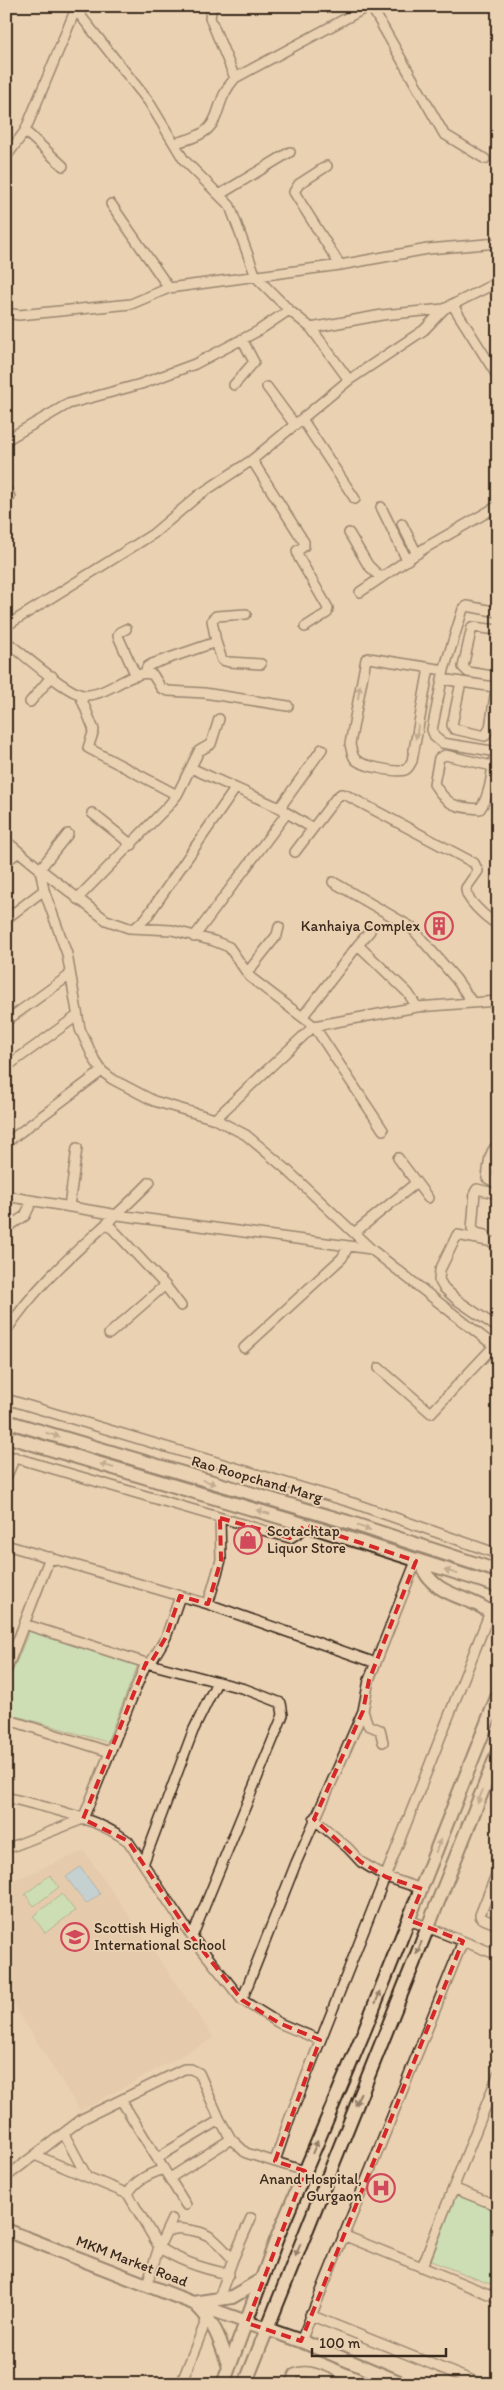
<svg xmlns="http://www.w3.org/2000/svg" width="504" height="2390" viewBox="0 0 504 2390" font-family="Itim,sans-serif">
<rect width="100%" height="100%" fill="#ead1b2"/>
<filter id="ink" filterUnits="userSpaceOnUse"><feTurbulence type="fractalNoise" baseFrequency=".02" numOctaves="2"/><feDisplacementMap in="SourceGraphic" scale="10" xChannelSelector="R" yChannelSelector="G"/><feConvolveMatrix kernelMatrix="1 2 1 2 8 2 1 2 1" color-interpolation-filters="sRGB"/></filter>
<g filter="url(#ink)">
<path fill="#e1c3a4" d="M84 1851 214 2038 80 2111 6 1992V1883Z"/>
<path fill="#aaedb7" stroke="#728c6a" d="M29 1631 138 1665 107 1742 6 1713V1688Z
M50 1875 59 1887 34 1906 25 1894Z
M62 1894 75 1911 45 1933 33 1916Z
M456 2195 498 2211V2265L490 2284 431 2261Z"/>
<path fill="#99cff7" stroke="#738da0" d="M80 1867 100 1894 86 1904 66 1877Z"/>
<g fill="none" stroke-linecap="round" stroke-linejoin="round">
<defs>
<path id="street" d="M212 6 210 18 235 78
M371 6 444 134 485 159
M76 10 149 102 184 160 230 206 256 277 289 310 311 328 349 380
M25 131 63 166
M174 143C231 131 207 110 235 78L369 6
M6 157 25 131 77 6
M327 166 299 184 294 192 340 265
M219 195 290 152
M111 204 169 288
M452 304 498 377
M6 313 19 315 131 304 169 288 340 265 428 249 498 243
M311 328 382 315 444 309
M234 385 254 362 242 339
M267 387 295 425
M302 419 355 499
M6 440 68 404 141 384 195 364 258 331 289 310
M252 460 304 542V546L297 551 299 558 328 608 327 613 305 627
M6 489 10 497
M381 507 407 560
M402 524 417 554
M349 533 368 565 381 578
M360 592 425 548 498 506
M498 612 467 606 463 609 444 670 432 730 435 737 442 743 498 752
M6 626 153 534 199 495 252 460 349 380 424 330 444 309 498 282
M126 629 120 632 118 636 136 676
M498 630 472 627 463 667 468 672 498 677
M6 641C23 654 61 688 79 694 103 702 132 666 153 675L161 688 168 691 204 693 288 706
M216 642 222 660 229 662 261 664
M429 668 412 761C410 764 409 768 405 770 397 773 361 766 355 759 352 755 351 749 350 744L366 659 369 658 444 670
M145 673 147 667 152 664 216 642 212 620 216 616 246 614
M442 679 494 687 496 689 490 728 485 736 454 729 452 725 461 682
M80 695 94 730 88 748 177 795
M30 702 52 676
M492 766 445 755 439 758 434 784C448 806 454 807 480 809 491 794 492 770 495 752
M191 768 282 809
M92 813 132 845
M312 828 284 811 281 806 322 749
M68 834 40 869 106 920 129 928 172 930 214 941 229 947 250 977 314 1026 383 1130
M6 841 40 869 44 890 67 954 80 1029 94 1059 102 1071 112 1079 154 1101 215 1119 246 1135 285 1168 371 1249 498 1349
M295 852 336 798 341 794 346 795 474 863 478 871 466 888C464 899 488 919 498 925
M6 861 19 852
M333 882 411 927 456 979 472 1002
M77 899 168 806 177 795 199 751 211 744 219 719
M6 919 44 890
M135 928 146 918 235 789
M194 937 287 813
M358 945 370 931
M247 973 277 935 279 927
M303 1016 358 945 408 993 417 1007
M6 1021 70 975
M6 1067 77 1016
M215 1119 314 1026 417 1007 498 1001
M6 1143 102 1071
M498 1145C488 1151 489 1167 487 1178L498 1184
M398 1158 428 1198
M6 1196 118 1215 371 1249
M69 1207 77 1148
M108 1224 165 1285 181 1306
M6 1228 25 1216 32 1201
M354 1233 416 1183
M485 1235 477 1233 472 1229 475 1192 477 1189 498 1194
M498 1243 457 1235 440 1270 439 1280 444 1288 457 1300 498 1328
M6 1331C47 1269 100 1234 150 1182
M109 1334 165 1285
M244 1348 342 1258 348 1247
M379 1368 431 1413 494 1346
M6 1399 353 1503 498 1554
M6 1455 290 1538 300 1532 306 1525
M6 1478 15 1457
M6 1545 208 1604 376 1663
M208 1604 221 1560 220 1518
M24 1624 146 1663 245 1689 281 1703 283 1715 192 1937
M150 1664 166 1637 180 1596
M6 1671 50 1557
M6 1719 110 1752
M383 1742 380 1730 368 1725 363 1711 369 1680 416 1561
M6 1797C47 1808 94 1816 128 1841L192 1937 242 2000 279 2023 320 2040
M314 1819 348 1848 361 1862 386 1877 422 1889
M6 1849 83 1819 146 1663
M144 1862 193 1731 217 1682
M498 1870 480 1915 481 1918 498 1925
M409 1920 498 1955
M242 2000 296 1863 363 1711
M121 2100 186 2205
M64 2134 86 2175
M37 2156 128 2194 159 2247 147 2284
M157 2158 220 2120
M275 2161 289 2120 490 1612
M6 2177 82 2119 184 2069H191L199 2073 220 2120 231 2139 246 2153 305 2171
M170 2178 231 2139
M453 2188 498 2206
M128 2194C135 2180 149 2174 164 2169
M172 2219 159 2247C180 2262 204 2269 229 2274
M166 2232C174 2228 180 2228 189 2230 213 2233 217 2243 233 2259
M343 2235 498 2298
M422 2267 498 2075
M219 2298 233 2259 251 2218
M310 2315 481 2384
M301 2341 463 1941
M181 2384 208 2316
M290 2384 294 2374C309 2367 327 2378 341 2384"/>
<path id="secondary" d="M6 1421 348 1522 498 1571
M6 1436 306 1525 498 1586
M421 1563C434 1604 485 1593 498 1624
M6 2230 193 2303 301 2341 404 2384
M193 2303 232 2297 261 2280
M197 2306C216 2324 221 2344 229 2367
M223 2384 277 2238 365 2029 498 1695
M245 2384 498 1752"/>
</defs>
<use href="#street" stroke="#3b2a1e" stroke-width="12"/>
<use href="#secondary" stroke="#3b2a1e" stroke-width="16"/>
<use href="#street" stroke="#ead1b2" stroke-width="9"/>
<use href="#secondary" stroke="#ead1b2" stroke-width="12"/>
</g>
<defs><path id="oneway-solid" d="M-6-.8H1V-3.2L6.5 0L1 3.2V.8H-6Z" transform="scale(1.25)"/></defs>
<g fill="#927e68">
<use href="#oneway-solid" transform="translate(359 692) rotate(-81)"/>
<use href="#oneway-solid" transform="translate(417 732) rotate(100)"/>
<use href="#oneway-solid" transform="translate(53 1435) rotate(17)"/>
<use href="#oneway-solid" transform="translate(107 1466) rotate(-164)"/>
<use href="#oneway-solid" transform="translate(209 1482) rotate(17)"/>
<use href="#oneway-solid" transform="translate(263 1512) rotate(-164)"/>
<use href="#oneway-solid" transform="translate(364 1528) rotate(19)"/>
<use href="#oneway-solid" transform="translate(451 1572) rotate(-163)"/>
<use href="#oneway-solid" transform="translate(480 1797) rotate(111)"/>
<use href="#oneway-solid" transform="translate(438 1846) rotate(-69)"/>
<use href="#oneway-solid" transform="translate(419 1948) rotate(112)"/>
<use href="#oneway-solid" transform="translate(378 1997) rotate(-68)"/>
<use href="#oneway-solid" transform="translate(358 2099) rotate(112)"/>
<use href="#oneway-solid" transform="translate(315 2147) rotate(-67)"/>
<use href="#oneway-solid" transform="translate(298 2250) rotate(112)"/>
</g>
</g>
<path d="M0 0H504V2390H0ZM220 1518 290 1538 306 1525 416 1561 369 1680 363 1711 314 1819 361 1862 386 1877 422 1889 409 1920 463 1941 301 2341 247 2323 305 2171 275 2161 320 2040 279 2023 242 2000 192 1937 128 1841 83 1819 146 1663 150 1664 166 1637 180 1596 208 1604 221 1560Z" fill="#ead1b2" fill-opacity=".55" fill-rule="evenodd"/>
<path fill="none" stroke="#d62828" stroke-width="4" stroke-dasharray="10 6" stroke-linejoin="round" d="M220 1518 290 1538 306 1525 416 1561 369 1680 363 1711 314 1819 361 1862 386 1877 422 1889 409 1920 463 1941 301 2341 247 2323 305 2171 275 2161 320 2040 279 2023 242 2000 192 1937 128 1841 83 1819 146 1663 150 1664 166 1637 180 1596 208 1604 221 1560Z"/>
<defs>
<symbol id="building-ring" viewBox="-11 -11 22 22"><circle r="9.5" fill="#ead1b2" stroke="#d1495b" stroke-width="1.5"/><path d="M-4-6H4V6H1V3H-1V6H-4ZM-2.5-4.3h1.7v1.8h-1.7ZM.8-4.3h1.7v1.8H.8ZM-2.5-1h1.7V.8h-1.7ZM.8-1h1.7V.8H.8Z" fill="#d1495b"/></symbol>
<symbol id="shop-ring" viewBox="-11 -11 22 22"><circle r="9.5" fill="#ead1b2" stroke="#d1495b" stroke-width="1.5"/><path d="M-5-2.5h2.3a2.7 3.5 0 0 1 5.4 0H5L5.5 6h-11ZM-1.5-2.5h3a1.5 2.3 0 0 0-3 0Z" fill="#d1495b"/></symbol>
<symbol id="school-ring" viewBox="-11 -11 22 22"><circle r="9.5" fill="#ead1b2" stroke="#d1495b" stroke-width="1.5"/><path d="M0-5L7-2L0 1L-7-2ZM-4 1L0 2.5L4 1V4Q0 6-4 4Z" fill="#d1495b"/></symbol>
<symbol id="hospital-ring" viewBox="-11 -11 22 22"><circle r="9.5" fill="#ead1b2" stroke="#d1495b" stroke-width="1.5"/><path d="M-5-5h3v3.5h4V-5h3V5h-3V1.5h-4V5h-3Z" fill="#d1495b"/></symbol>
</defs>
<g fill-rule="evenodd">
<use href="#building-ring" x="423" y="910" width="32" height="32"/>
<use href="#shop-ring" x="232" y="1524" width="32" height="32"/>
<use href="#school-ring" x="59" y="1921" width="32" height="32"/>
<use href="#hospital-ring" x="365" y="2172" width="32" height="32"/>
</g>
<g text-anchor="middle" stroke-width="4" stroke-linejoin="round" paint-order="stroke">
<g font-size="15" fill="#3b2a1e" stroke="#ead1b2" text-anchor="end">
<text x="420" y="931">Kanhaiya Complex</text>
<text x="267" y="1536" text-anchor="start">Scotachtap<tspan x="267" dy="17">Liquor Store</tspan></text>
<text x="94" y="1933" text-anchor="start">Scottish High<tspan x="94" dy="17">International School</tspan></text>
<text x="362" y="2184">Anand Hospital,<tspan x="362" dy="17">Gurgaon</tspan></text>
</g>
<g font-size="15" fill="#3b2a1e" stroke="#ead1b2">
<text transform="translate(257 1479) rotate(16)" y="5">Rao Roopchand Marg</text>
<text transform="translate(132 2261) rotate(21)" y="5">MKM Market Road</text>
</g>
</g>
<rect width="504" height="2390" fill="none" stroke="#ead1b2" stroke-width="25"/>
<rect x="12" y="12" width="479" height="2365" fill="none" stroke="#3b2a1e" stroke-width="2" filter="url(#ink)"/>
<path d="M312 2348v8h134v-8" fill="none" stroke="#3b2a1e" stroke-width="2.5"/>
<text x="319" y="2348" font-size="15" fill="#3b2a1e" stroke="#ead1b2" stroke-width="4" paint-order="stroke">100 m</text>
</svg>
